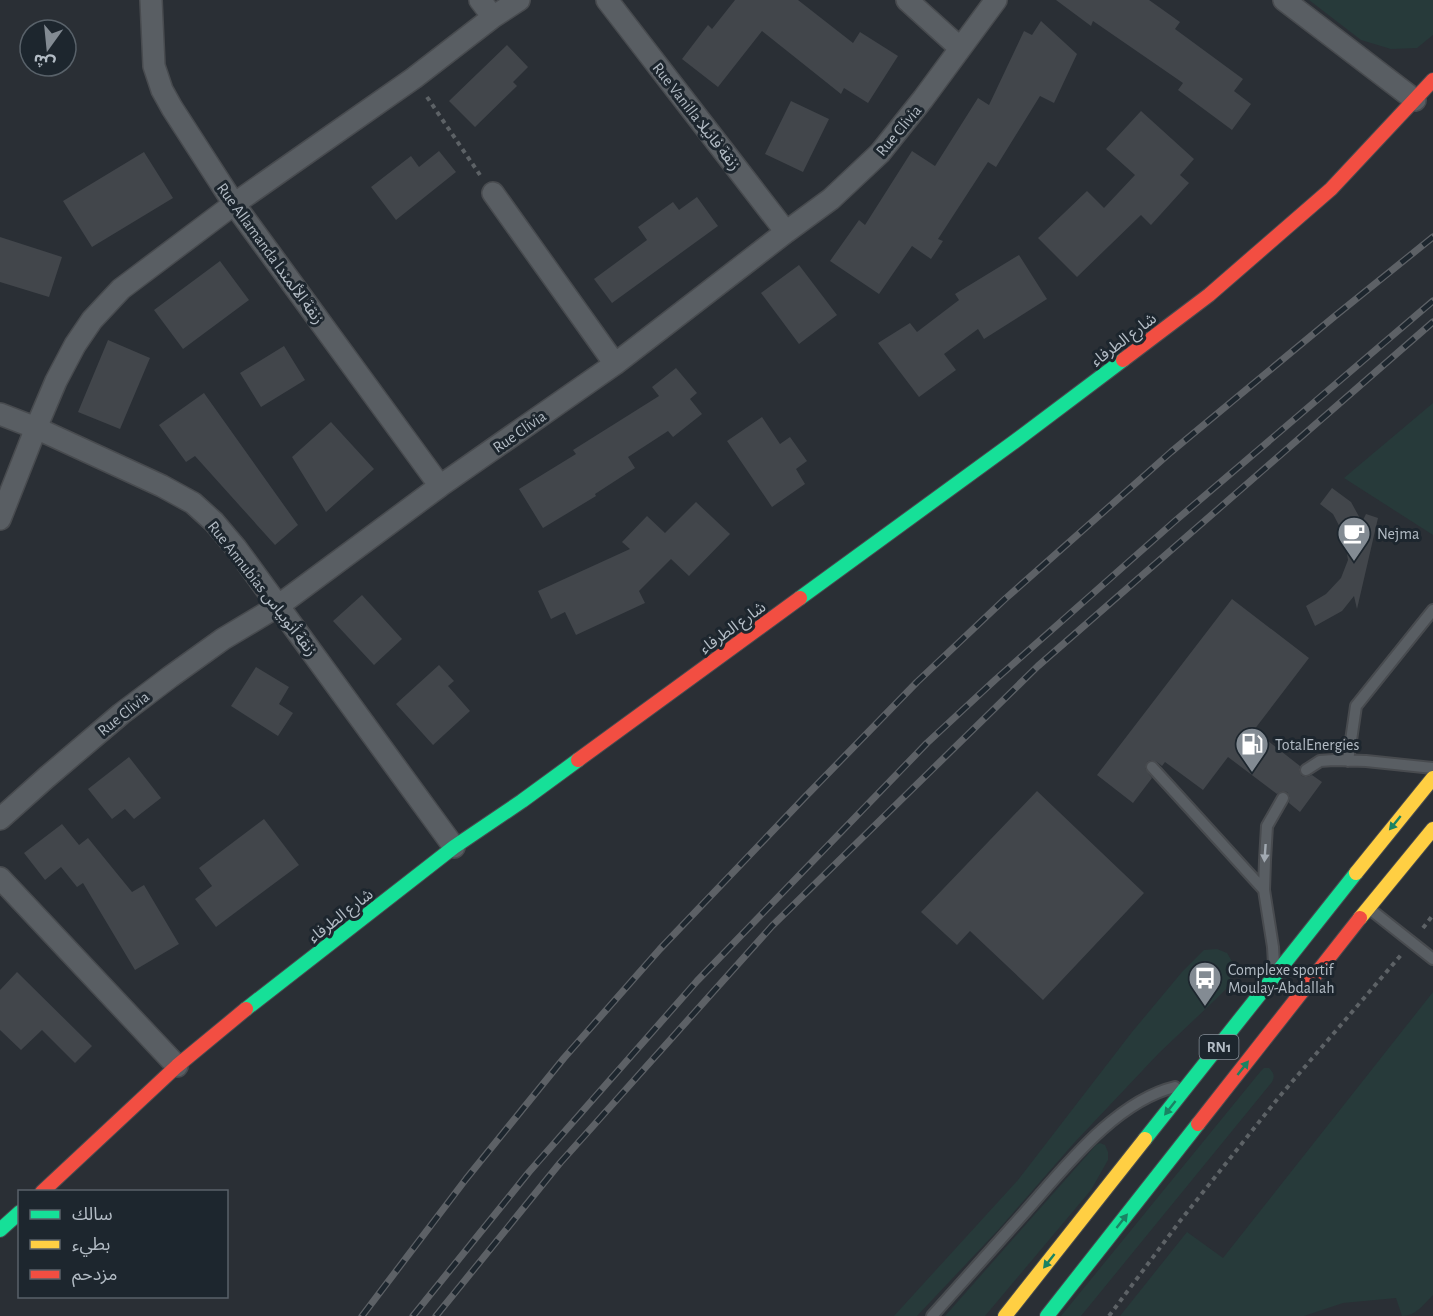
<svg xmlns="http://www.w3.org/2000/svg" width="1433" height="1316" viewBox="0 0 1433 1316" font-family="'Alegreya Sans','Noto Sans Arabic',sans-serif">
<rect width="100%" height="100%" fill="#2a2f35"/>
<path fill="#273a3a" d="M1309 0H1433V35L1417 48 1391 49 1361 40Z
M1433 403V535L1344 478Z
M1217 949 1227 953 1233 963 1232 974 1226 989 1216 999 1159 1053 1074 1143 999 1229 917 1316H894L1018 1180 1132 1032 1182 972 1204 950Z
M1433 992V1295C1424 1304 1416 1316 1402 1316L1396 1298 1343 1303 1304 1316H1120L1187 1232 1223 1258Z
M1264 1068H1269C1274 1073 1275 1076 1272 1082L1081 1316H1061L1260 1072Z
M1100 1143 1105 1145 1108 1152V1160L1091 1190 985 1316H945L1096 1145Z"/>
<path fill="#42464b" d="M735 0H798L853 43 860 32 898 56 868 103 844 88 841 94 762 31 718 87 682 59 708 25 712 29Z
M1056 0H1149L1180 22 1175 29 1243 79 1234 91 1251 104 1232 130 1178 90 1183 83 1093 21 1091 26Z
M1041 21 1077 54 1054 103 1040 96 996 167 988 162 938 239 943 241 931 259 912 246 879 294 830 261 859 220 865 225 912 151 935 166 978 98 989 105 1024 31 1032 35Z
M507 45 528 67 513 82 517 86 475 127 449 101Z
M791 101 829 119 803 172 765 154Z
M1141 111 1194 159 1180 175 1189 183 1151 225 1141 215 1077 277 1038 238 1087 191 1104 208 1135 175 1106 149Z
M439 151 456 172 396 220 371 187 411 156 419 167Z
M144 152 173 198 92 247 63 201Z
M697 197 718 226 612 303 594 279 647 240 638 227 673 202 679 210Z
M0 237 62 257 49 297 0 282Z
M1019 255 1047 299 984 339 978 329 944 354 956 370 919 397 878 343 910 323 917 332 959 300 955 294Z
M220 261 249 300 183 349 154 310Z
M799 265 837 315 799 344 761 293Z
M108 340 150 358 120 429 78 412Z
M284 346 305 380 261 407 240 373Z
M676 368 697 393 690 399 702 414 673 437 668 431 628 457 635 468 595 494 596 496 543 528 519 489 576 454 573 450 659 396 652 387Z
M204 393 298 525 275 545 195 456 186 462 159 425Z
M762 417 780 444 790 437 807 461 796 469 805 484 772 507 727 441Z
M331 422 374 469 326 512 292 457Z
M1332 488 1351 502 1362 522 1366 514 1378 518 1357 609 1354 596 1342 611 1315 626 1306 606 1326 594 1341 578 1348 560 1344 535 1333 514 1320 504Z
M696 502 730 534 689 576 671 559 639 591 645 603 576 635 565 612 551 619 538 591 630 549 622 542 647 516 665 533Z
M362 595 402 639 374 665 333 621Z
M1232 599 1309 658 1254 730 1300 766 1299 771 1302 776 1307 777 1312 775 1322 782 1300 812 1289 803 1290 797 1287 792 1282 791 1277 794 1228 757 1203 790 1165 762 1162 766 1157 762 1151 760 1147 762 1145 768 1152 778 1133 803 1097 775Z
M439 665 454 681 448 686 470 711 433 745 396 704Z
M256 667 289 687 279 704 293 713 278 736 231 706Z
M129 757 161 798 134 819 125 809 112 819 88 789Z
M1037 791 1144 893 1043 1000 970 931 957 945 921 912Z
M264 819 299 865 216 927 195 899 212 886 199 868Z
M62 824 79 845 88 838 132 892 144 885 179 944 135 970 83 883 77 887 61 867 45 880 24 853Z
M17 972 92 1046 75 1063 42 1030 21 1050 0 1030V990Z"/>
<g fill="none" stroke-linecap="round" stroke-linejoin="round">
<defs>
<path id="lane" d="M1348 761 1356 706 1433 610
M1152 767 1264 890
M1306 770 1320 761 1334 760 1366 761 1433 768
M1371 910 1433 959
M1274 964 1273 947 1264 890 1265 860 1267 826 1283 798
M932 1316C963 1281 995 1246 1026 1211 1065 1167 1116 1101 1175 1087"/>
<path id="street" d="M151 0 154 66 162 90 172 108 234 204 440 486
M480 0 493 17
M607 0 786 232
M907 0 960 48
M1284 0 1415 100
M493 193 615 364
M0 414 36 428 162 486 193 503 214 522 236 548 454 847
M0 519 36 428 56 381 75 345 92 320 121 289 234 204 414 78 493 17 519 0
M0 819 47 777 121 714 170 677 223 639 278 606 440 486 615 364 786 232 831 199 880 153 923 99 996 0
M0 878 177 1066"/>
<path id="fast" d="M800 598 1014 442 1123 360
M246 1009 454 847 522 801 578 760
M1145 1139 1356 873
M0 1230 20 1212
M1047 1316 1198 1124"/>
<path id="slow" d="M1356 873 1433 778
M1360 918 1433 829
M1005 1316 1145 1139"/>
<path id="jam" d="M1123 360 1209 295 1331 189 1433 80
M578 760 800 598
M1198 1124 1360 918
M42 1192 177 1066 246 1009"/>
</defs>
<use href="#lane" stroke="#484b4f" stroke-width="14"/>
<use href="#street" stroke="#484b4f" stroke-width="24"/>
<use href="#fast" stroke="#484b4f" stroke-width="16"/>
<use href="#slow" stroke="#484b4f" stroke-width="16"/>
<use href="#jam" stroke="#484b4f" stroke-width="16"/>
<path stroke="#5d6266" stroke-width="4" stroke-dasharray="4.5 4.5" stroke-linecap="butt" d="M427 97 480 175
M1423 928 1433 915
M1109 1316 1180 1221 1279 1097 1401 955"/>
<use href="#lane" stroke="#595e63" stroke-width="10"/>
<use href="#street" stroke="#595e63" stroke-width="21"/>
<use href="#fast" stroke="#16e098" stroke-width="14"/>
<use href="#slow" stroke="#ffcf43" stroke-width="14"/>
<use href="#jam" stroke="#f24e42" stroke-width="14"/>
<defs>
<path id="rail" d="M362 1316 466 1179 564 1058 660 949 805 797 917 682 1005 599 1171 452 1335 316 1433 237
M413 1316 529 1172 697 981 927 743 995 680 1175 521 1433 301
M436 1316 560 1163 772 926 1038 666 1433 322"/>
</defs>
<use href="#rail" stroke="#5d6166" stroke-width="7"/>
<use href="#rail" stroke="#1d262e" stroke-width="4.5" stroke-dasharray="14" stroke-linecap="butt"/>
</g>
<defs><path id="oneway-solid" d="M-6-.8H1V-3.2L6.5 0L1 3.2V.8H-6Z" transform="scale(1.5)"/></defs>
<g fill="#1a8363">
<use href="#oneway-solid" transform="translate(1395 823) rotate(129)"/>
<use href="#oneway-solid" transform="translate(1243 1068) rotate(-52)"/>
<use href="#oneway-solid" transform="translate(1170 1108) rotate(128)"/>
<use href="#oneway-solid" transform="translate(1122 1221) rotate(-52)"/>
<use href="#oneway-solid" transform="translate(1049 1261) rotate(128)"/>
</g>
<use fill="#a1a9b1" href="#oneway-solid" transform="translate(1265 853) rotate(94)"/>
<defs>
<symbol id="cafe-pin" viewBox="-11 -11 22 30"><path d="M0 17L-7.5 6A9.5 9.5 0 1 1 7.5 6Z" fill="#838b93" stroke="#1d262e"/><path d="M-5.5-4.5H6V0H3Q3 3.5 0 3.5H-2.5Q-5.5 3.5-5.5 0ZM3-3.2v2h1.7v-2ZM-6 4.5H4V6H-6Z" fill="#fff"/></symbol>
<symbol id="fuel-pin" viewBox="-11 -11 22 30"><path d="M0 17L-7.5 6A9.5 9.5 0 1 1 7.5 6Z" fill="#838b93" stroke="#1d262e"/><path d="M-5.5-6h7V0h2V4h1.3V-2.5L3-4.5l.8-.8L6-3V5H2.5V1h-1V6h-7ZM-4.2-4.7v3.2H.2V-4.7Z" fill="#fff"/></symbol>
<symbol id="bus-pin" viewBox="-11 -11 22 30"><path d="M0 17L-7.5 6A9.5 9.5 0 1 1 7.5 6Z" fill="#838b93" stroke="#1d262e"/><path d="M-5-6H5V4H4V6H2V4H-2V6H-4V4H-5ZM-3.5-4V0h7V-4ZM-3.5 1.2v1.5H-2V1.2ZM2 1.2v1.5H3.5V1.2Z" fill="#fff"/></symbol>
</defs>
<g fill-rule="evenodd">
<use href="#cafe-pin" x="1335" y="514" width="38" height="52"/>
<use href="#fuel-pin" x="1233" y="725" width="38" height="52"/>
<use href="#bus-pin" x="1186" y="959" width="38" height="52"/>
</g>
<g text-anchor="middle" stroke-width="6" stroke-linejoin="round" paint-order="stroke">
<rect fill="#1d262e" stroke="#868f98" stroke-width="1.5" x="1199.5" y="1035" width="39" height="24" rx="4.5"/>
<g font-size="15" font-weight="bold" fill="#b3bcc5">
<text x="1219" y="1052">RN1</text>
</g>
<g font-size="16" fill="#b3bcc5" stroke="#1d262e">
<text transform="translate(697 116) rotate(52)" y="6">Rue Vanilla زنقة فانيلا</text>
<text transform="translate(898 130) rotate(-50)" y="6">Rue Clivia</text>
<text transform="translate(271 253) rotate(54)" y="6">Rue Allamanda زنقة الألمندا</text>
<text transform="translate(1123 339) rotate(-37)" y="6">شارع الطرفاء</text>
<text transform="translate(519 431) rotate(-35)" y="6">Rue Clivia</text>
<text transform="translate(263 588) rotate(52)" y="6">Rue Annubias زنقة أنوبياس</text>
<text transform="translate(732 627) rotate(-36)" y="6">شارع الطرفاء</text>
<text transform="translate(123 713) rotate(-39)" y="6">Rue Clivia</text>
<text transform="translate(340 915) rotate(-38)" y="6">شارع الطرفاء</text>
</g>
<g font-size="16" fill="#b3bcc5" stroke="#1d262e" text-anchor="start">
<text x="1377" y="539">Nejma</text>
<text x="1275" y="750">TotalEnergies</text>
<text x="1228" y="975">Complexe sportif<tspan x="1228" dy="18">Moulay-Abdallah</tspan></text>
</g>
</g>
<rect x="18" y="1190" width="210" height="108" fill="#1d262e" stroke="#59626a" stroke-width="1.5"/>
<rect x="30" y="1210" width="30" height="9" fill="#16e098" stroke="#59626a" stroke-width="1.5"/>
<text x="72" y="1220" font-size="18" fill="#b3bcc5">سالك</text>
<rect x="30" y="1240" width="30" height="9" fill="#ffcf43" stroke="#59626a" stroke-width="1.5"/>
<text x="72" y="1250" font-size="18" fill="#b3bcc5">بطيء</text>
<rect x="30" y="1270" width="30" height="9" fill="#f24e42" stroke="#59626a" stroke-width="1.5"/>
<text x="72" y="1280" font-size="18" fill="#b3bcc5">مزدحم</text>
<g transform="translate(48 48) rotate(195)"><circle r="28" fill="#1d262e" stroke="#59626a" stroke-width="1.5"/>
<path d="M0-4.5L10 22L0 15L-10 22Z" fill="#838b93"/>
<text y="-9" font-size="16" font-weight="bold" text-anchor="middle" fill="#b3bcc5">ش</text>
</g>
</svg>
